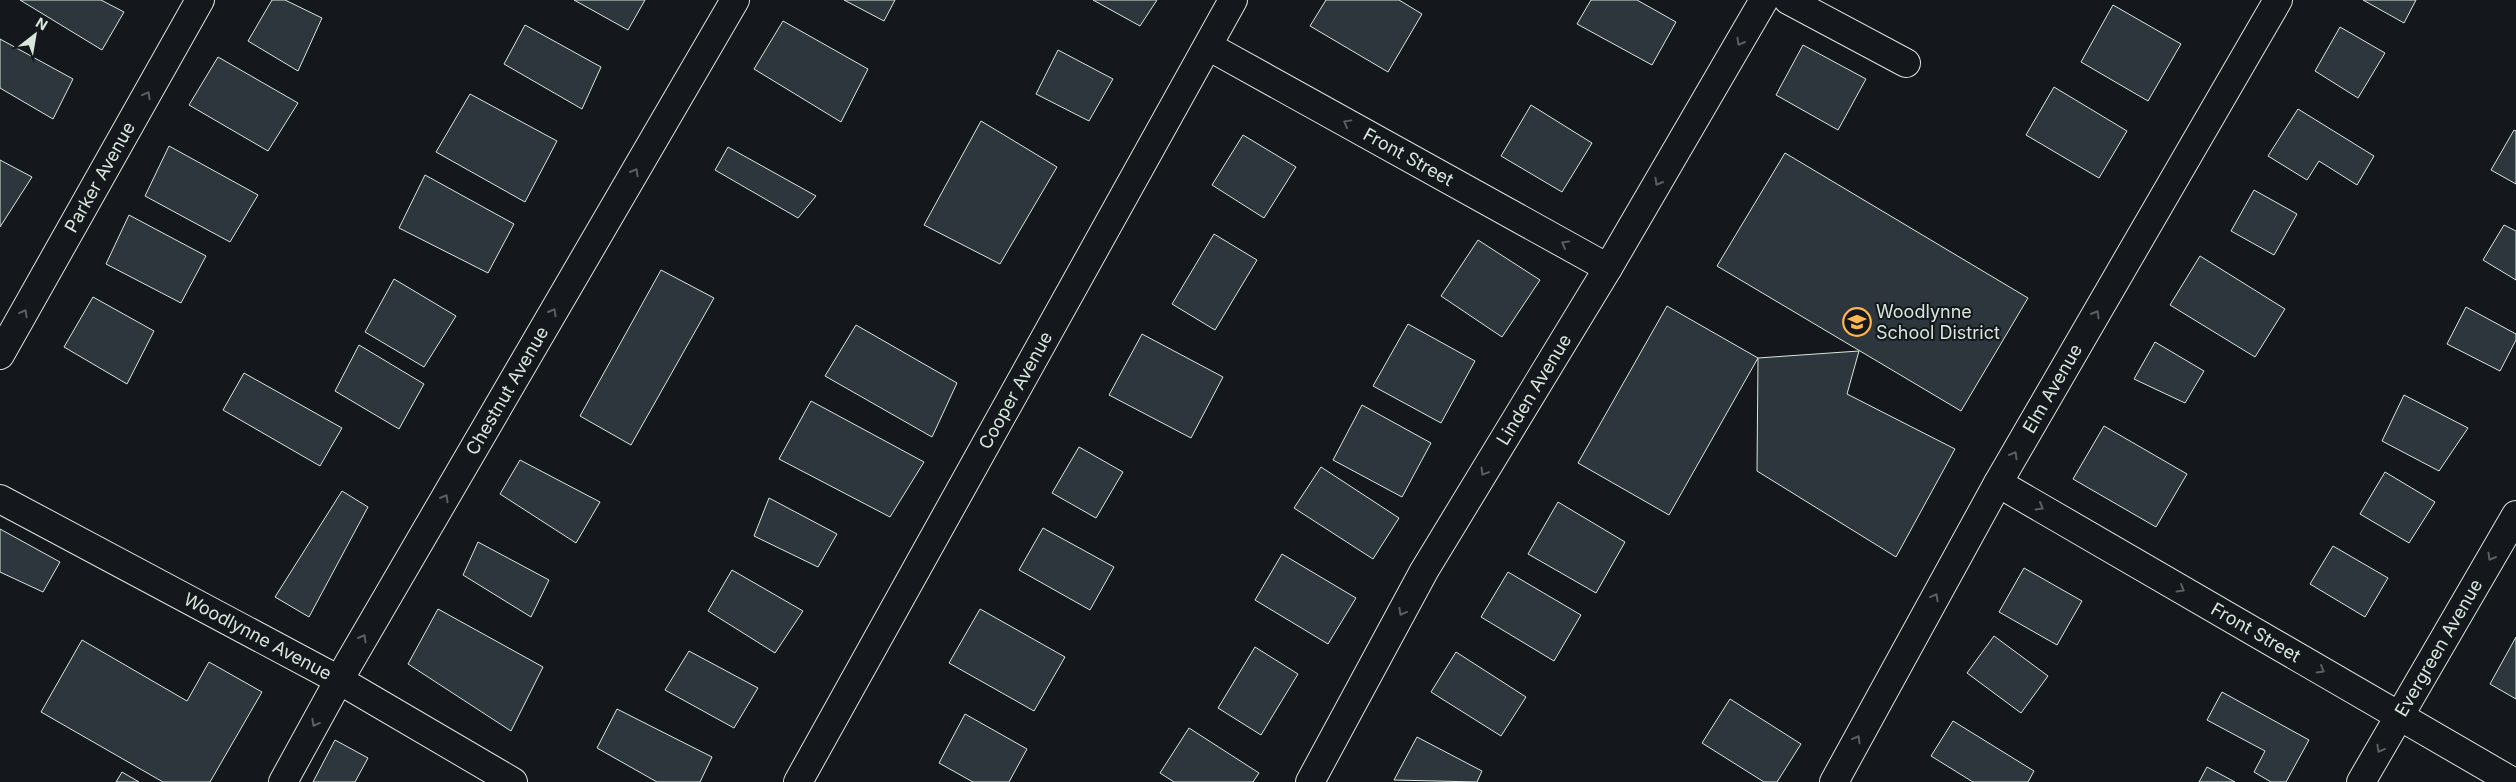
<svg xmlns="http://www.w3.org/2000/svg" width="2516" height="782" viewBox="0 0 2516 782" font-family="Inter,sans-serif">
<rect width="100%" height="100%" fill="#14181c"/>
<path fill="#2c363c" stroke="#d8e6dc" d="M20 0H101L124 12 102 50Z
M272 0H285L322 18 298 71 248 41Z
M574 0H645L628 30Z
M844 0H895L884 21Z
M1093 0H1157L1140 26Z
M1326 0H1399L1422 14 1388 72 1310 26Z
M1591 0H1637L1676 22 1652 65 1577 24Z
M2363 0H2416L2404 23Z
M2113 5 2181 44 2148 101 2081 62Z
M783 21 868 69 841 122 754 69Z
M525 25 601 67 582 109 504 64Z
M2340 27 2385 53 2358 98 2315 71Z
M0 39 73 79 53 119 0 88Z
M1803 45 1866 79 1838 130 1776 95Z
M1058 50 1113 79 1089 121 1036 94Z
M218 57 298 103 268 151 189 105Z
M2054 87 2127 131 2099 178 2026 135Z
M470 94 557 141 525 202 436 152Z
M1531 105 1592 143 1562 192 1501 156Z
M2298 109 2374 156 2357 185 2319 161 2307 180 2268 156Z
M981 121 1057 167 1000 264 924 225Z
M2514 130 2516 131V184L2491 170Z
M1243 135 1296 167 1264 218 1212 185Z
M169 146 258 195 230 242 145 196Z
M728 147 816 196 798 218 715 170Z
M1785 153 2028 298 1961 411 1717 266Z
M0 160 32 177 0 227Z
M425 175 514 224 488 273 399 228Z
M2254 190 2297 214 2274 255 2231 231Z
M129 215 206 256 181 303 106 264Z
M2504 225 2516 231V280L2483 260Z
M1214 234 1257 260 1215 330 1172 304Z
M1478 240 1540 280 1502 337 1441 296Z
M2200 256 2285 309 2255 357 2170 305Z
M661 270 714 298 631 445 580 416Z
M394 279 456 316 424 367 365 332Z
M93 297 154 331 127 384 64 347Z
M1667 306 1758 358 1669 515 1578 463Z
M2466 307 2516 334V340L2500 371 2447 344Z
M1408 324 1475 361 1441 423 1373 386Z
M856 325 957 383 932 437 825 376Z
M1142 334 1223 377 1191 438 1109 395Z
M2155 342 2204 371 2185 403 2134 379Z
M359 345 424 384 399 429 335 391Z
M1859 351 1847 394 1955 449 1896 557 1757 471 1758 358Z
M244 373 342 428 320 466 223 410Z
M2404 395 2468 428 2439 471 2382 441Z
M811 401 924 462 890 517 779 459Z
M1362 405 1431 443 1402 497 1333 460Z
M2104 426 2187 474 2156 527 2073 479Z
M1079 447 1123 472 1096 518 1052 493Z
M520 460 600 502 576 543 500 494Z
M1321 467 1399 518 1373 559 1294 508Z
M2385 472 2435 502 2409 543 2360 514Z
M342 491 368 507 309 617 275 597Z
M769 498 837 534 818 567 754 536Z
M1558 502 1625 542 1596 593 1528 554Z
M1043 528 1114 567 1090 610 1019 570Z
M0 529 60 562 43 592 0 572Z
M478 542 549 580 531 617 463 575Z
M2333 546 2388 578 2365 617 2310 584Z
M1282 554 1356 598 1328 644 1255 600Z
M2024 568 2082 601 2057 645 1999 612Z
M732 570 803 611 775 653 708 611Z
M1508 572 1581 615 1554 661 1481 617Z
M438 609 543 667 511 731 408 664Z
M980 609 1065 657 1034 711 949 663Z
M1994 636 2048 676 2021 713 1967 673Z
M2516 637V699L2490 684Z
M82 640 187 701 209 662 262 692 210 782H163L41 712Z
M1255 647 1298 674 1261 735 1218 708Z
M689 651 758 688 734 728 665 690Z
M1456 652 1526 697 1501 736 1431 692Z
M2222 692 2309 740 2286 782H2271L2254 772 2265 751 2207 720Z
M1730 699 1801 744 1777 782H1764L1702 743Z
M617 709 712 757 700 782H657L597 748Z
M965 714 1027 749 1009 782H973L939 763Z
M1953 721 2034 771 2028 782H1973L1931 756Z
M1189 728 1259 773 1253 782H1174L1160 773Z
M1417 737 1482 771 1477 782 1394 780Z
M335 740 368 758 355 782H313Z
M2207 767 2235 782H2199Z
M122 772 139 782H116Z"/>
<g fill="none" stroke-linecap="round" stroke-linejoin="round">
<defs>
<g id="minor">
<path d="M1788 0 1906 63"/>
<path id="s1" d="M1208 46 1608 268"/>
<path id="s2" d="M0 355 200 0"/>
<path id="s3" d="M1998 483 2513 782"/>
<path id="s4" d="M0 499 339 680 513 782"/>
<path id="s5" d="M283 782 339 680 735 0"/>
<path id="s6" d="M798 782 1233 0"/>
<path id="s7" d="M1310 782 1424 571 1608 268 1764 0"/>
<path id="s8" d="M1834 782 1998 483 2278 0"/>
<path id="s9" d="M2361 782 2516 515"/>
</g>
</defs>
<use href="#minor" stroke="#d8e6dc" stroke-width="30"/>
<use href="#minor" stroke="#14181c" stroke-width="28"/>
</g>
<defs><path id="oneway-chevron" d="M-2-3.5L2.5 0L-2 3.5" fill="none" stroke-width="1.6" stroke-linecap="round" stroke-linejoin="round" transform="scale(1.25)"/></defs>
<g stroke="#59605f">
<use href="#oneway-chevron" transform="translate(1740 42) rotate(120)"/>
<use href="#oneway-chevron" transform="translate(147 95) rotate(-61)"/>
<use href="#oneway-chevron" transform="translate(1347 123) rotate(-151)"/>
<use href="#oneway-chevron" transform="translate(635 172) rotate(-60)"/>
<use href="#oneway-chevron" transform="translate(1658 182) rotate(120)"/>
<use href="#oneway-chevron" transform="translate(1565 244) rotate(-151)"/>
<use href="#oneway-chevron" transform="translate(553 312) rotate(-60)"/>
<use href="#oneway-chevron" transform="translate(24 313) rotate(-61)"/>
<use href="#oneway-chevron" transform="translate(2096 314) rotate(-60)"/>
<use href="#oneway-chevron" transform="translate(2014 455) rotate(-60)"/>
<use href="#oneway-chevron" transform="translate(1484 472) rotate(121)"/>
<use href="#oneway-chevron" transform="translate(445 498) rotate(-60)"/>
<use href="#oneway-chevron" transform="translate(2040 507) rotate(30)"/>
<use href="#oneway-chevron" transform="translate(2491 557) rotate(120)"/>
<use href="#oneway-chevron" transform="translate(2181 589) rotate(30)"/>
<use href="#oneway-chevron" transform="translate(1935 597) rotate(-61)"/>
<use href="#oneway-chevron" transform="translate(1402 612) rotate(118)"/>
<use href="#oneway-chevron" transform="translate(363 638) rotate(-60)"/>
<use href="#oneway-chevron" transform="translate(2321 670) rotate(30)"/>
<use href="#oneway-chevron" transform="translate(315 723) rotate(119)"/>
<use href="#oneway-chevron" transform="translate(1857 739) rotate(-61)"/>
<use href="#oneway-chevron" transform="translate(2380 749) rotate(119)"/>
</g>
<defs>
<symbol id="school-ring" viewBox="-11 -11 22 22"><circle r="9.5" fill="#14181c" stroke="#ffb74d" stroke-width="1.5"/><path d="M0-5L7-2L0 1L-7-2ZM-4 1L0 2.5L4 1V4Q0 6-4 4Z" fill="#ffb74d"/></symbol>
</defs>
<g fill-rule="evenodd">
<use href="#school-ring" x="1841" y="306" width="32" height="32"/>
</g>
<g text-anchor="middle" stroke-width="4" stroke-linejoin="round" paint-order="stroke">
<g font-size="18" fill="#d8e6dc" stroke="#14181c">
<text dy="6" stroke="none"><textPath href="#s1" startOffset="229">Front Street</textPath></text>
<text dy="6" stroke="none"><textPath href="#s2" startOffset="204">Parker Avenue</textPath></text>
<text dy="6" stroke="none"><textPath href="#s7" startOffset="452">Linden Avenue</textPath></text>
<text dy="6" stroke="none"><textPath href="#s8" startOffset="450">Elm Avenue</textPath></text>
<text dy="6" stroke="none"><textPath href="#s5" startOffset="451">Chestnut Avenue</textPath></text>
<text dy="6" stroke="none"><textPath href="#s6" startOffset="448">Cooper Avenue</textPath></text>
<text dy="6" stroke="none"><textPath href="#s3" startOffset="298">Front Street</textPath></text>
<text dy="6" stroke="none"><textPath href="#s4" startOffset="292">Woodlynne Avenue</textPath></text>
<text dy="6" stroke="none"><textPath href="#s9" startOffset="155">Evergreen Avenue</textPath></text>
</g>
<g font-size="18" fill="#d8e6dc" stroke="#14181c" text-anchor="start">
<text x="1876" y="318">Woodlynne<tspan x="1876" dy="21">School District</tspan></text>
</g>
</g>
<g transform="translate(35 35) rotate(31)" stroke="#14181c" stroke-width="4" paint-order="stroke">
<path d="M0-4L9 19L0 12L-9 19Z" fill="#d8e6dc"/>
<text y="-8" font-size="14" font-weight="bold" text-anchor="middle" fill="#d8e6dc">N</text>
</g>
</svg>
